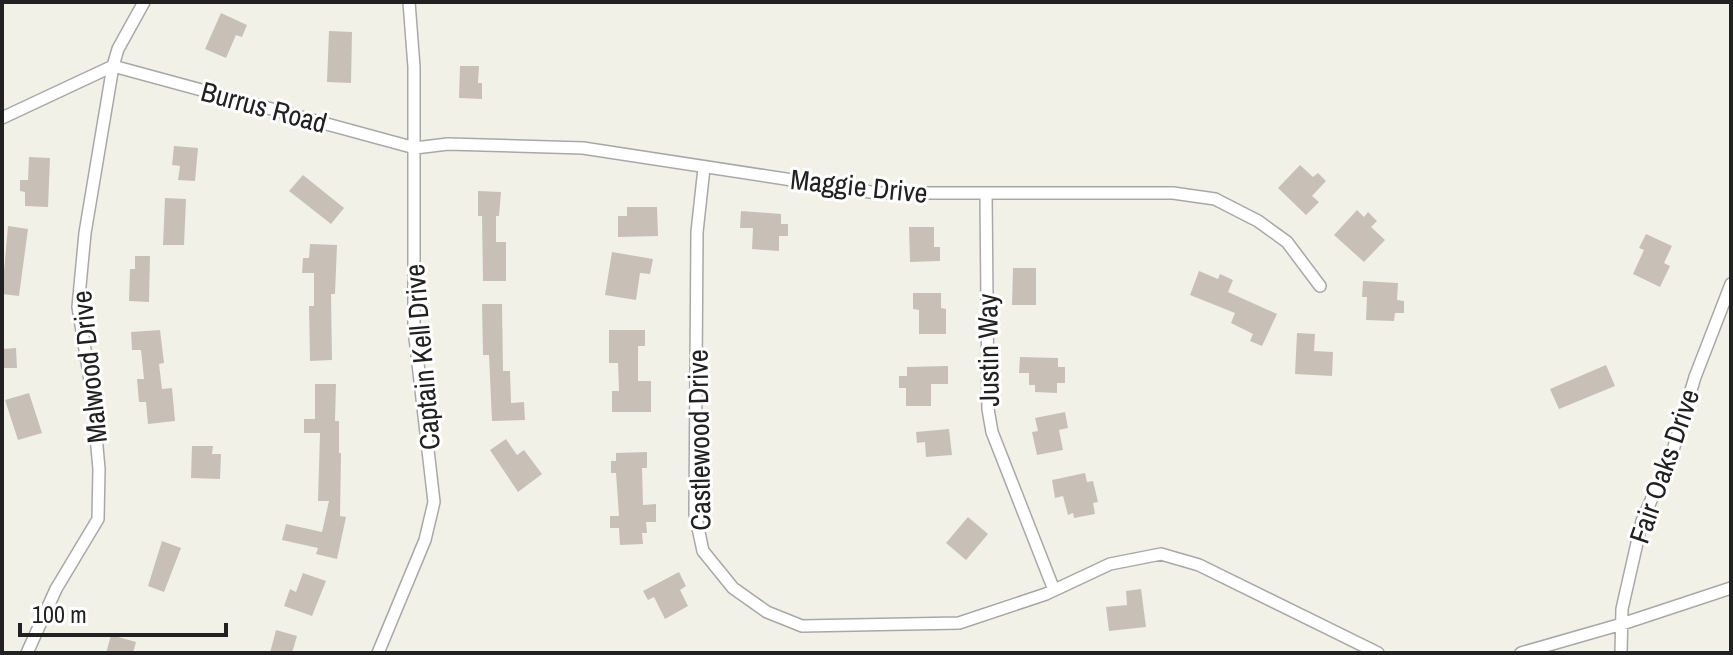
<svg xmlns="http://www.w3.org/2000/svg" width="1733" height="655" viewBox="0 0 1733 655" font-family="'Archivo Narrow',sans-serif">
<rect width="100%" height="100%" fill="#f2f1e8"/>
<path fill="#c8c0b6" d="M221 13 247 25 242 37 236 35 226 58 205 49Z
M329 31 352 32 351 83 327 82Z
M460 66H479L478 83H482V99L459 98Z
M174 146 198 148 195 181 178 180 180 166 172 165Z
M29 157 50 158 48 207 25 206V192L20 191V180H28Z
M1300 165 1313 177 1318 173 1326 181 1312 196 1319 202 1306 215 1278 188Z
M303 175 344 208 331 224 289 191Z
M478 191 501 192 499 216H496V242H506V281H483L482 216H478Z
M165 198 186 199 184 245H163Z
M627 207H657L658 236 618 237V216H627Z
M1357 210 1364 217 1368 212 1377 221 1371 227 1385 240 1364 262 1334 235Z
M741 211 781 214V224H788V236H779V251L752 249 753 228H740Z
M8 226 28 229 19 296 2 294Z
M909 227H934V247H940V261L910 262Z
M1646 234 1672 246 1664 263 1670 266 1660 287 1633 274 1644 250 1639 248Z
M310 244 337 245 335 294H331L332 360 310 361 309 306H314V273H302L303 258H309Z
M612 252 653 259 650 274 640 273 636 300 605 295Z
M135 256H150L149 302 129 301 130 269H135Z
M1013 268H1036V305H1012Z
M1199 271 1218 279 1220 274 1233 280 1228 292 1277 314 1262 346 1250 341 1253 334 1231 323 1235 313 1190 295Z
M1363 281 1398 283 1397 300 1404 301V313H1395L1394 321 1366 320 1367 297H1362Z
M913 293H941V308L946 309V334H919V310L913 309Z
M482 304H502L503 371H510L511 403 524 402 525 420 492 421 489 355H483Z
M160 330 164 363 159 364 162 389 172 388 175 421 148 424 146 402H139L137 379H144L141 350H132L131 332Z
M609 330H645V346H638V381H651V412H612V391H619L618 363H609Z
M1297 333 1315 334 1314 351 1333 352 1332 376 1295 374Z
M16 348 17 368H2V349Z
M1020 357 1058 358V367H1065V383H1057V393L1035 392V385H1029V373H1019Z
M1606 365 1615 386 1559 409 1550 389Z
M948 366V384H931V406H906V388H899V376H907V367Z
M315 384H336L335 421H339V453H341L340 516 346 517 337 559 316 554 318 548 282 540 286 524 322 532 329 501H318L320 433H304V419H315Z
M29 393 42 433 18 440 5 400Z
M1065 412 1068 428 1059 430 1063 450 1037 455 1032 432 1038 431 1035 418Z
M949 429 952 455 926 457 925 442 917 443 916 432Z
M506 439 517 455 524 450 542 474 518 492 490 450Z
M192 446H213L212 454H221L220 479 191 478Z
M647 452V468H642L643 505 656 504V522H646L647 533H642L643 544 620 545 619 528H610V516H619L616 473H611V461H616V453Z
M1085 473 1087 482 1093 481 1098 502 1093 503 1095 514 1074 518 1073 513 1068 515 1063 496 1055 498 1052 480Z
M968 517 988 534 966 560 946 543Z
M162 541 181 548 164 592 148 586Z
M679 572 686 586 680 590 688 606 665 619 654 597 648 600 643 591Z
M303 573 326 581 312 616 284 606 290 589 296 592Z
M1141 589 1146 627 1109 631 1106 607 1127 605 1126 591Z
M276 630 297 636 292 653H270Z
M111 635 136 642 133 653H106Z"/>
<g fill="none" stroke-linecap="round" stroke-linejoin="round">
<defs>
<path id="street" d="M113 66 415 148 448 144 583 148 877 193H1173L1215 199 1258 221 1287 242 1320 286
M2 118 113 66
M704 168 697 232 695 514 703 551 733 588 767 612 802 626 959 623 1046 594 1110 564 1161 554 1199 565 1378 653
M986 194 988 409 992 432 1054 590
M27 653 56 589 98 519 99 469 92 392 78 307 85 233 113 66 118 49 144 2
M378 653 425 540 434 502 414 329V67L409 2
M1521 653 1622 624 1731 588
M1621 653 1622 609 1642 521 1673 450 1695 377 1731 284"/>
</defs>
<use href="#street" stroke="#a8a8a8" stroke-width="14"/>
<use href="#street" stroke="#fff" stroke-width="11"/>
</g>
<g text-anchor="middle" stroke-width="6" stroke-linejoin="round" paint-order="stroke">
<g font-size="28" fill="#212121" stroke="#fff">
<text transform="translate(264 107) rotate(15)" y="10">Burrus Road</text>
<text transform="translate(859 186) rotate(6)" y="10">Maggie Drive</text>
<text transform="translate(988 350) rotate(-91)" y="10">Justin Way</text>
<text transform="translate(422 357) rotate(-95)" y="10">Captain Kell Drive</text>
<text transform="translate(89 367) rotate(-96)" y="10">Malwood Drive</text>
<text transform="translate(699 440) rotate(-91)" y="10">Castlewood Drive</text>
<text transform="translate(1664 466) rotate(-71)" y="10">Fair Oaks Drive</text>
</g>
</g>
<rect width="1733" height="655" fill="none" stroke="#212121" stroke-width="8"/>
<path d="M20 623v12h206v-12" fill="none" stroke="#212121" stroke-width="4"/>
<text x="32" y="623" font-size="24" fill="#212121" stroke="#ffffff" stroke-width="6" paint-order="stroke">100 m</text>
</svg>
